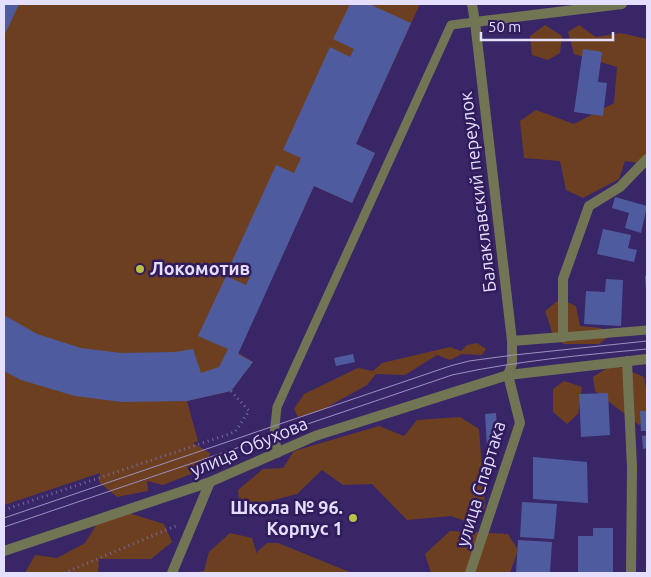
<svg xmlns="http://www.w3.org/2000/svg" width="651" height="577" viewBox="0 0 651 577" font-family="Ubuntu,sans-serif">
<rect width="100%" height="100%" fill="#392667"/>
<path fill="#6d3f21" d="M4 4H420L356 144 375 153 352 203 314 186 238 353 253 362 231 391 187 401 198 441 193 443 210 453 206 468 163 485 147 481 148 491 117 497 99 482 100 473 4 505Z
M545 25 562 36 560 53 548 60 532 55 530 36Z
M579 25 596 37 621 33 647 39V164L625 161 619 179 583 198 566 190 560 161 524 158 520 121 536 110 574 124 614 103 617 67 574 54 568 32Z
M560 299 576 306 580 326 601 328 608 337 599 344H563L552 332 545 311Z
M477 343 486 349 482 355 462 354 450 360 437 355 405 375 376 374 367 385 322 410 298 417 294 409 304 394 358 368 373 371 382 363 450 347 461 351 467 345Z
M613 364 644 377 647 394V419L639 425 595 391 593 377Z
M564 381 582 387 578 414 567 424 553 412V389Z
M460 417 479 429 485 507 473 524 451 516 407 520 372 484 343 485 322 470 297 494 250 506 239 503 238 490 263 469 283 468 294 451 379 426 404 436 417 420Z
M129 513 164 524 172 542 151 559H99L98 573H25L35 555 57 558 85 543 98 522Z
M450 531 508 534 518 550 510 573H431L425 554Z
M230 533 252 538 257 554 258 551 267 543H278L352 573H191L204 571 209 552Z"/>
<path fill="#4e5c9f" d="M4 4H19L4 36Z
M350 4H369L411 23 356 144 375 153 352 203 314 186 238 354 253 362 231 391 187 401 122 402 75 396 21 380 4 371V315L37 334 81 348 121 353 175 352 193 349 201 373 219 367 228 349 198 336 226 276 246 285 250 277 229 268 276 165 294 173 301 158 283 150 330 47 350 57 354 49 333 39Z
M583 49 602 52 598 82 607 83 603 116 574 112Z
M615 197 647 206 641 233 625 228 629 213 612 208Z
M603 229 631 235 628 248 637 250 634 262 597 254Z
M647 275V290H646L645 276Z
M606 279 623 280 621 326 584 324 586 291 605 292Z
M353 354 355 362 336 366 334 358Z
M608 393 610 435 581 437 579 394Z
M640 411H647V431H641Z
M496 413 498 447H487L485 414Z
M647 435V448L643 449 642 436Z
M533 457 587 462 588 503 533 499Z
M522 502 557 504 554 539 520 537Z
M593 528H613V573H578V536H593Z
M518 540 552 542 550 573H516Z"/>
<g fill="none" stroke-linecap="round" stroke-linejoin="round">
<path stroke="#76689e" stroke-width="3" stroke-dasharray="1 4" stroke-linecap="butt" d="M4 510 235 432 249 411 231 391
M64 573 178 525"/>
<path stroke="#717554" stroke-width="9" d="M563 337 647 330
M278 453 274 435 277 407 451 25 475 22"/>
<path stroke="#717554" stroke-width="10" d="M475 22 622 4
M512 341 563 337V279L589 206 620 187 647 159
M627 361 632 467 631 573
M172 573 210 482
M470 573 520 423 508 375 647 359"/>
<path stroke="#717554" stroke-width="10" d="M4 551 210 482 315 436 508 375 512 364V341L475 22 472 4"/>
<path stroke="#9c91bf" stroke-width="1" d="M4 518 450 366 469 361 514 355 647 341
M4 527 452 375C516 361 582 355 647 349"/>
</g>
<g fill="#b8c147" stroke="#301b5b" stroke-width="2">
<circle cx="140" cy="269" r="5"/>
<circle cx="353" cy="518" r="5"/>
</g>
<g text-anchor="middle" stroke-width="5" stroke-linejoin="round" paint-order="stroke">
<g font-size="18" fill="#e4dfff" stroke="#301b5b">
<text transform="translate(478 192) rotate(-97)" y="6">Балаклавский переулок</text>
<text transform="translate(249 447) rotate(-23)" y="6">улица Обухова</text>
<text transform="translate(481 484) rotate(-73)" y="6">улица Спартака</text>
</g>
<g font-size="18" font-weight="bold" fill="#e4dfff" stroke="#301b5b" text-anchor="start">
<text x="150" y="275">Локомотив</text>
<text x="343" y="514" text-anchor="end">Школа № 96.<tspan x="343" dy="21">Корпус 1</tspan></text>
</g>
</g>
<rect width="651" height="577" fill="none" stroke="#e4dfff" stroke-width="10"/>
<path d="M481 32v8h132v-8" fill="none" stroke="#e4dfff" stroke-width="2.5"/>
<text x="488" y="32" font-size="15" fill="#e4dfff" stroke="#301b5b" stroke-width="4" paint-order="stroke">50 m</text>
</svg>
